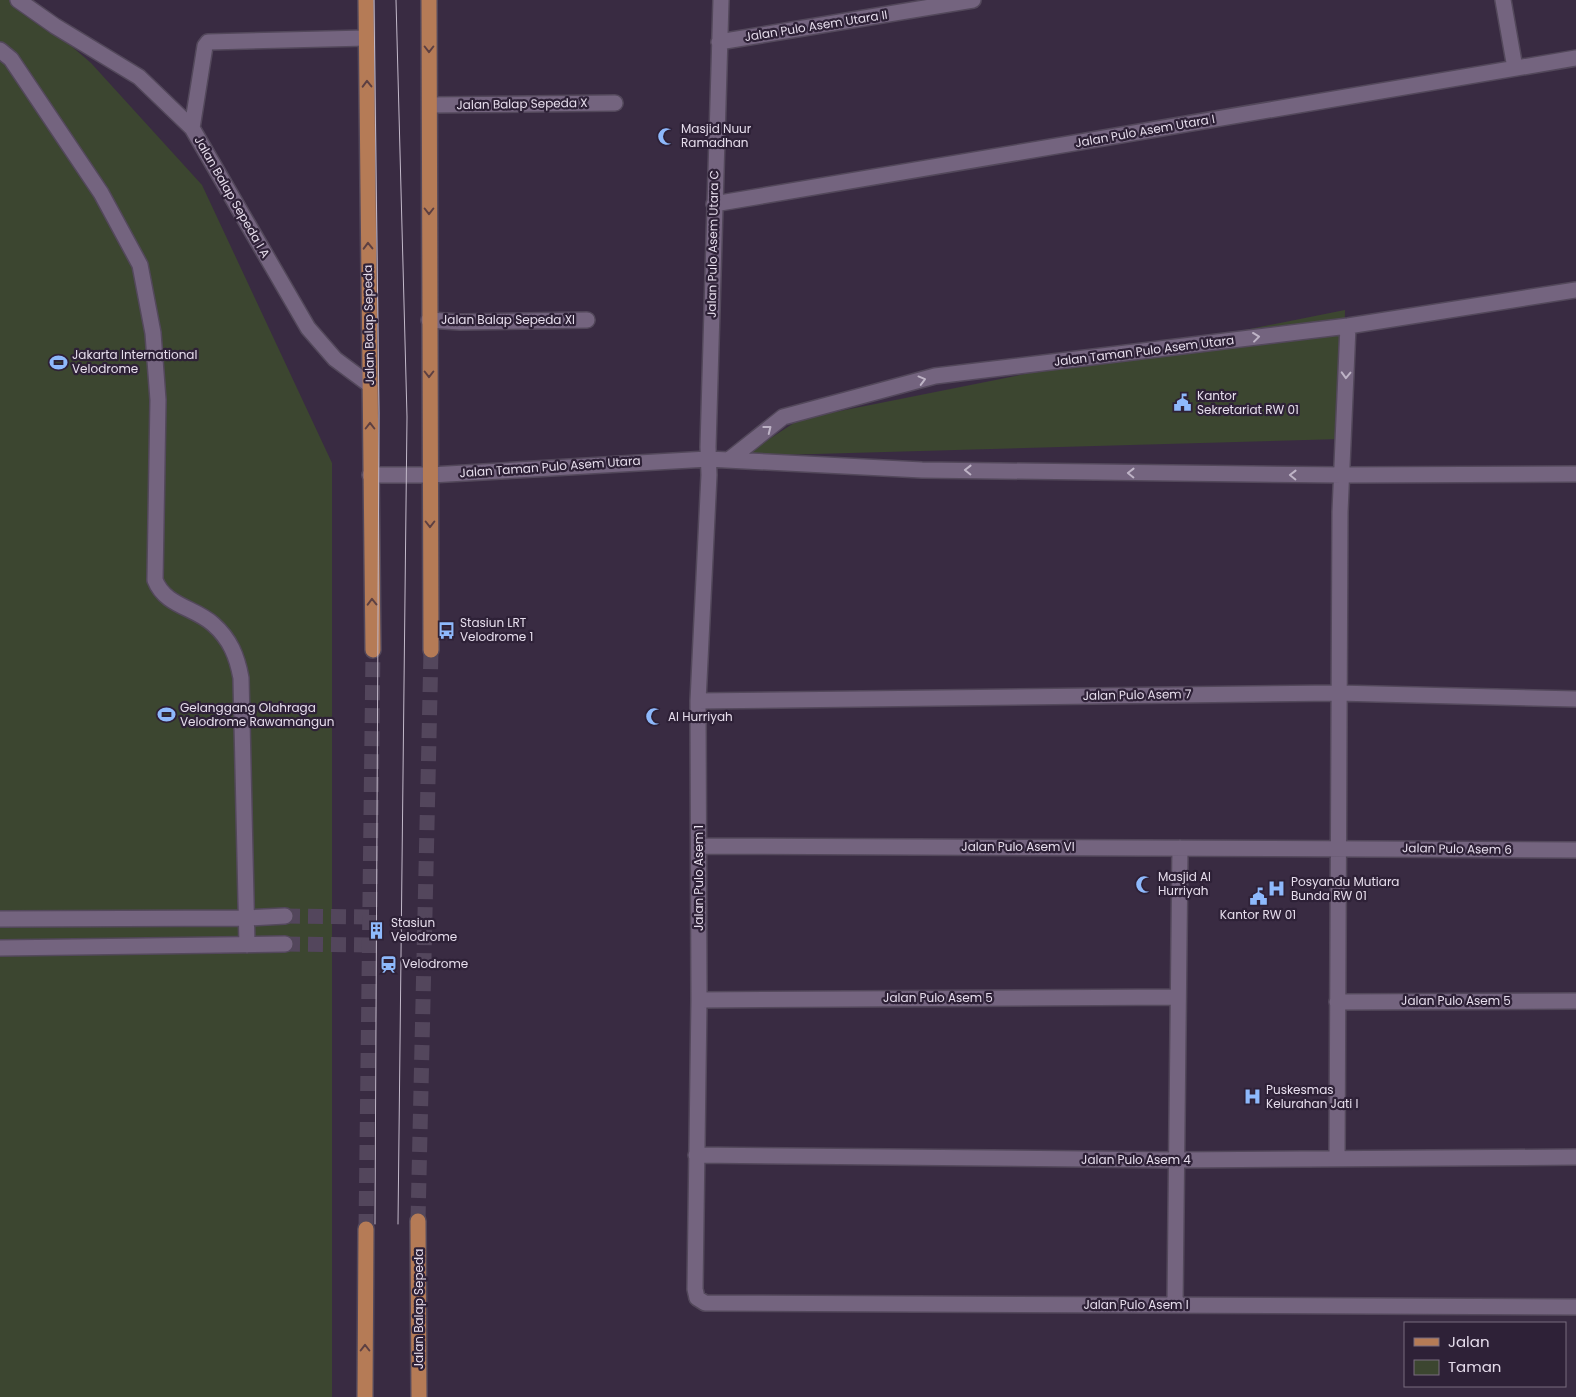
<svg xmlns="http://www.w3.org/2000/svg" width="1576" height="1397" viewBox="0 0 1576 1397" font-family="Poppins,sans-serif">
<rect width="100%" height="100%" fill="#392b42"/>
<path fill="#3c4630" d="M0 0H18L91 63 202 185 332 463V1397H0Z
M1345 310 1342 439 743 456 800 419Z"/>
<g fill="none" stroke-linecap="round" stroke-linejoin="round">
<path stroke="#53465c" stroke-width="15" stroke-dasharray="15 8" stroke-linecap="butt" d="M285 916 370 917
M285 944 370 945"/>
<path stroke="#53465c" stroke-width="15" stroke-dasharray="15 8" stroke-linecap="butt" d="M418 1221 431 650
M366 1229 373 650"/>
<defs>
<path id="minor" d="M18 0 55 26 139 77 192 128 308 328 335 359 370 385
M721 0 708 447 709 475 698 701 699 1000 695 1289 697 1298 705 1303 1576 1307
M1503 0 1515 68
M719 42 973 0
M0 50 11 59 101 193 140 265 153 333 158 400 155 580C165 606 194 607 213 624 230 639 237 656 241 678L247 945
M430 105 615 103
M192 128 205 46 208 42 366 38
M714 204 1576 58
M429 320 460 322 587 320
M730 459 783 417 935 376 1348 326 1576 290
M370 475H430L708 459 922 470 1342 475 1576 474
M698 701 1337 693 1576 699
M699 846 1576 850
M0 919 247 918 285 916
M0 948 285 944
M699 1000 1178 997
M1337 1002 1576 1001
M696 1155 1176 1160 1576 1157
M1337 1159 1340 512 1348 326
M1175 1305 1180 848"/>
<path id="major" d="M366 0 373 650
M429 0 431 650
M418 1221 419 1397
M365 1397 366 1229"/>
</defs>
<use href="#minor" stroke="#53485b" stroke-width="18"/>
<use href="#major" stroke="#53485b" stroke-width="18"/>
<use href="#minor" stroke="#74647f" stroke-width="15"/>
<use href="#major" stroke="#b57b56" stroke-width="15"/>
<path stroke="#c3b9ca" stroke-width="1" d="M374 0 379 413 375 1224
M396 0 407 417 398 1224"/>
</g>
<defs><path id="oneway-chevron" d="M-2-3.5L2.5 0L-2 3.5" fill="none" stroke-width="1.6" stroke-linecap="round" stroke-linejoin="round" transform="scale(1.25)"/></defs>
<g stroke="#5d4042">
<use href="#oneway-chevron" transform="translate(429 49) rotate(90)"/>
<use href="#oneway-chevron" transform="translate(367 84) rotate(-91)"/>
<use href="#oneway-chevron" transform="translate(429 211) rotate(90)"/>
<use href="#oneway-chevron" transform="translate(368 246) rotate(-91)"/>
<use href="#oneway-chevron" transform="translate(429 374) rotate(90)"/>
<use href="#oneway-chevron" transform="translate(370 426) rotate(-90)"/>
<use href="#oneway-chevron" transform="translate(430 524) rotate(90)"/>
<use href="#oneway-chevron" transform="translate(372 602) rotate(-91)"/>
<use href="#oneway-chevron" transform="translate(365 1348) rotate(-90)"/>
</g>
<g stroke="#beb3c6">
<use href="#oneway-chevron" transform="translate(1256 337) rotate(-7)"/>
<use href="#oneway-chevron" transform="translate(1346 375) rotate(92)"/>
<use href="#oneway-chevron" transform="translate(922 380) rotate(-15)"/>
<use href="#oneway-chevron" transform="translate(768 429) rotate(-38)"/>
<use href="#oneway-chevron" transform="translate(968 470) rotate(-179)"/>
<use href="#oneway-chevron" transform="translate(1131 473) rotate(-179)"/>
<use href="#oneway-chevron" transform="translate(1293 475) rotate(-179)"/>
</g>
<defs>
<symbol id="mosque-bare" viewBox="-9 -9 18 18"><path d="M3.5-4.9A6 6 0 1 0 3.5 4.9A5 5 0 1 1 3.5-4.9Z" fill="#8eb9fc" stroke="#2e2137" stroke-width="2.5" paint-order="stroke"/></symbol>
<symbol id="stadium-bare" viewBox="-9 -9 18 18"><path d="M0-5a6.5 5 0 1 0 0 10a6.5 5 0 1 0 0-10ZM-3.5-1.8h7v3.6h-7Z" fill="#8eb9fc" stroke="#2e2137" stroke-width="2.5" paint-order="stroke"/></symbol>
<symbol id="civic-bare" viewBox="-9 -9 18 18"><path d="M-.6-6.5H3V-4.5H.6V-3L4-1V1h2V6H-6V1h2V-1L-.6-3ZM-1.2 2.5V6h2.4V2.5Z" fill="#8eb9fc" stroke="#2e2137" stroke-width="2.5" paint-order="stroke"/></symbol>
<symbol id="bus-bare" viewBox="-9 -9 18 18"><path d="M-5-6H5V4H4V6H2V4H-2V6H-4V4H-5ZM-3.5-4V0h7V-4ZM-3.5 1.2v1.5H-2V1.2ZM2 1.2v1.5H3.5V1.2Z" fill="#8eb9fc" stroke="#2e2137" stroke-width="2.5" paint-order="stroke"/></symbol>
<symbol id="hospital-bare" viewBox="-9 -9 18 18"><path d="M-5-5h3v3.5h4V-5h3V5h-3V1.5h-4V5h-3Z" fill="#8eb9fc" stroke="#2e2137" stroke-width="2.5" paint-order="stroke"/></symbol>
<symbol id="building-bare" viewBox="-9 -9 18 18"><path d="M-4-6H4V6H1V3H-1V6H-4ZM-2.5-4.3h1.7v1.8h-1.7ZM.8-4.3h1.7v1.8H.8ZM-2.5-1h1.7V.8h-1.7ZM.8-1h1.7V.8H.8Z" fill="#8eb9fc" stroke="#2e2137" stroke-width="2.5" paint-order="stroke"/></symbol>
<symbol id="station-bare" viewBox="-9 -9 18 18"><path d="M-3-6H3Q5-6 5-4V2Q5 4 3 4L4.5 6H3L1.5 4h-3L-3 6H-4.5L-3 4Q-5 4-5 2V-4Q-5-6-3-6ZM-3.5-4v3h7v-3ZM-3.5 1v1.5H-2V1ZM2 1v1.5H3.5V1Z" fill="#8eb9fc" stroke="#2e2137" stroke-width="2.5" paint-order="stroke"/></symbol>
</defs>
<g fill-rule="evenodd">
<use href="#mosque-bare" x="654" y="124" width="25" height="25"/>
<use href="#stadium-bare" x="46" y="350" width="25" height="25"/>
<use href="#civic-bare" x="1170" y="390" width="25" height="25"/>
<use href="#bus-bare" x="434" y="618" width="25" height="25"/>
<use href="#stadium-bare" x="154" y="702" width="25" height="25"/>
<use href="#mosque-bare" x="642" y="704" width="25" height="25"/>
<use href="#mosque-bare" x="1132" y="872" width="25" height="25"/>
<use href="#hospital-bare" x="1264" y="876" width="25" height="25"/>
<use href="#civic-bare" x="1246" y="884" width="25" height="25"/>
<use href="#building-bare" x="364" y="918" width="25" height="25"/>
<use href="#station-bare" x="376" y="952" width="25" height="25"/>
<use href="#hospital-bare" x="1240" y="1084" width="25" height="25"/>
</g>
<g text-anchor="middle" stroke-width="4.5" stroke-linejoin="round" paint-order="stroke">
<g font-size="12" fill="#e6ddec" stroke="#2e2137">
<text transform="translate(816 26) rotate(-9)" y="4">Jalan Pulo Asem Utara II</text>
<text transform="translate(522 104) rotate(-1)" y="4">Jalan Balap Sepeda X</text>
<text transform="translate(1145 131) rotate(-10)" y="4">Jalan Pulo Asem Utara I</text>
<text transform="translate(232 197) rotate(60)" y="4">Jalan Balap Sepeda I A</text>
<text transform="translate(713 244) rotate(-89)" y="4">Jalan Pulo Asem Utara C</text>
<text x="508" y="324">Jalan Balap Sepeda XI</text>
<text transform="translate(369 325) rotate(-91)" y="4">Jalan Balap Sepeda</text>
<text transform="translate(1144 351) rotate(-7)" y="4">Jalan Taman Pulo Asem Utara</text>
<text transform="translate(550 467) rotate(-4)" y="4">Jalan Taman Pulo Asem Utara</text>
<text transform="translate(1137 695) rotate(-1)" y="4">Jalan Pulo Asem 7</text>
<text x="1018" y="851">Jalan Pulo Asem VI</text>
<text transform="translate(1457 849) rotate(1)" y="4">Jalan Pulo Asem 6</text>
<text transform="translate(699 878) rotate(-90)" y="4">Jalan Pulo Asem 1</text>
<text x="938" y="1002">Jalan Pulo Asem 5</text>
<text x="1456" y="1005">Jalan Pulo Asem 5</text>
<text x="1136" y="1164">Jalan Pulo Asem 4</text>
<text x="1136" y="1309">Jalan Pulo Asem I</text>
<text transform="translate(419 1309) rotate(-90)" y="4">Jalan Balap Sepeda</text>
</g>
<g font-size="12" fill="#e6ddec" stroke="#2e2137" text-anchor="start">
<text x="681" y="133">Masjid Nuur<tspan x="681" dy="14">Ramadhan</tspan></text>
<text x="72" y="359">Jakarta International<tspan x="72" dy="14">Velodrome</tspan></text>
<text x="1197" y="400">Kantor<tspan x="1197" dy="14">Sekretariat RW 01</tspan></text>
<text x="460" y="627">Stasiun LRT<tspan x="460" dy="14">Velodrome 1</tspan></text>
<text x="180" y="712">Gelanggang Olahraga<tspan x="180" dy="14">Velodrome Rawamangun</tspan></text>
<text x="668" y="721">Al Hurriyah</text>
<text x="1158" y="881">Masjid Al<tspan x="1158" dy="14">Hurriyah</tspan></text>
<text x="1291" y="886">Posyandu Mutiara<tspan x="1291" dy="14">Bunda RW 01</tspan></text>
<text x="1258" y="919" text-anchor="middle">Kantor RW 01</text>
<text x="391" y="927">Stasiun<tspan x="391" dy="14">Velodrome</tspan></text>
<text x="402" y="968">Velodrome</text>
<text x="1266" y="1094">Puskesmas<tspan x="1266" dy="14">Kelurahan Jati I</tspan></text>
</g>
</g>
<rect x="1404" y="1322" width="162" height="65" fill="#2e2137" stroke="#786c7f"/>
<rect x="1414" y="1338" width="25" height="8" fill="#b57b56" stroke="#786c7f"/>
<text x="1448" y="1347" font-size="15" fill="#e6ddec">Jalan</text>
<rect x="1414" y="1360" width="25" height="15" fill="#3c4630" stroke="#786c7f"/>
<text x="1448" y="1372" font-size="15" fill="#e6ddec">Taman</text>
</svg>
